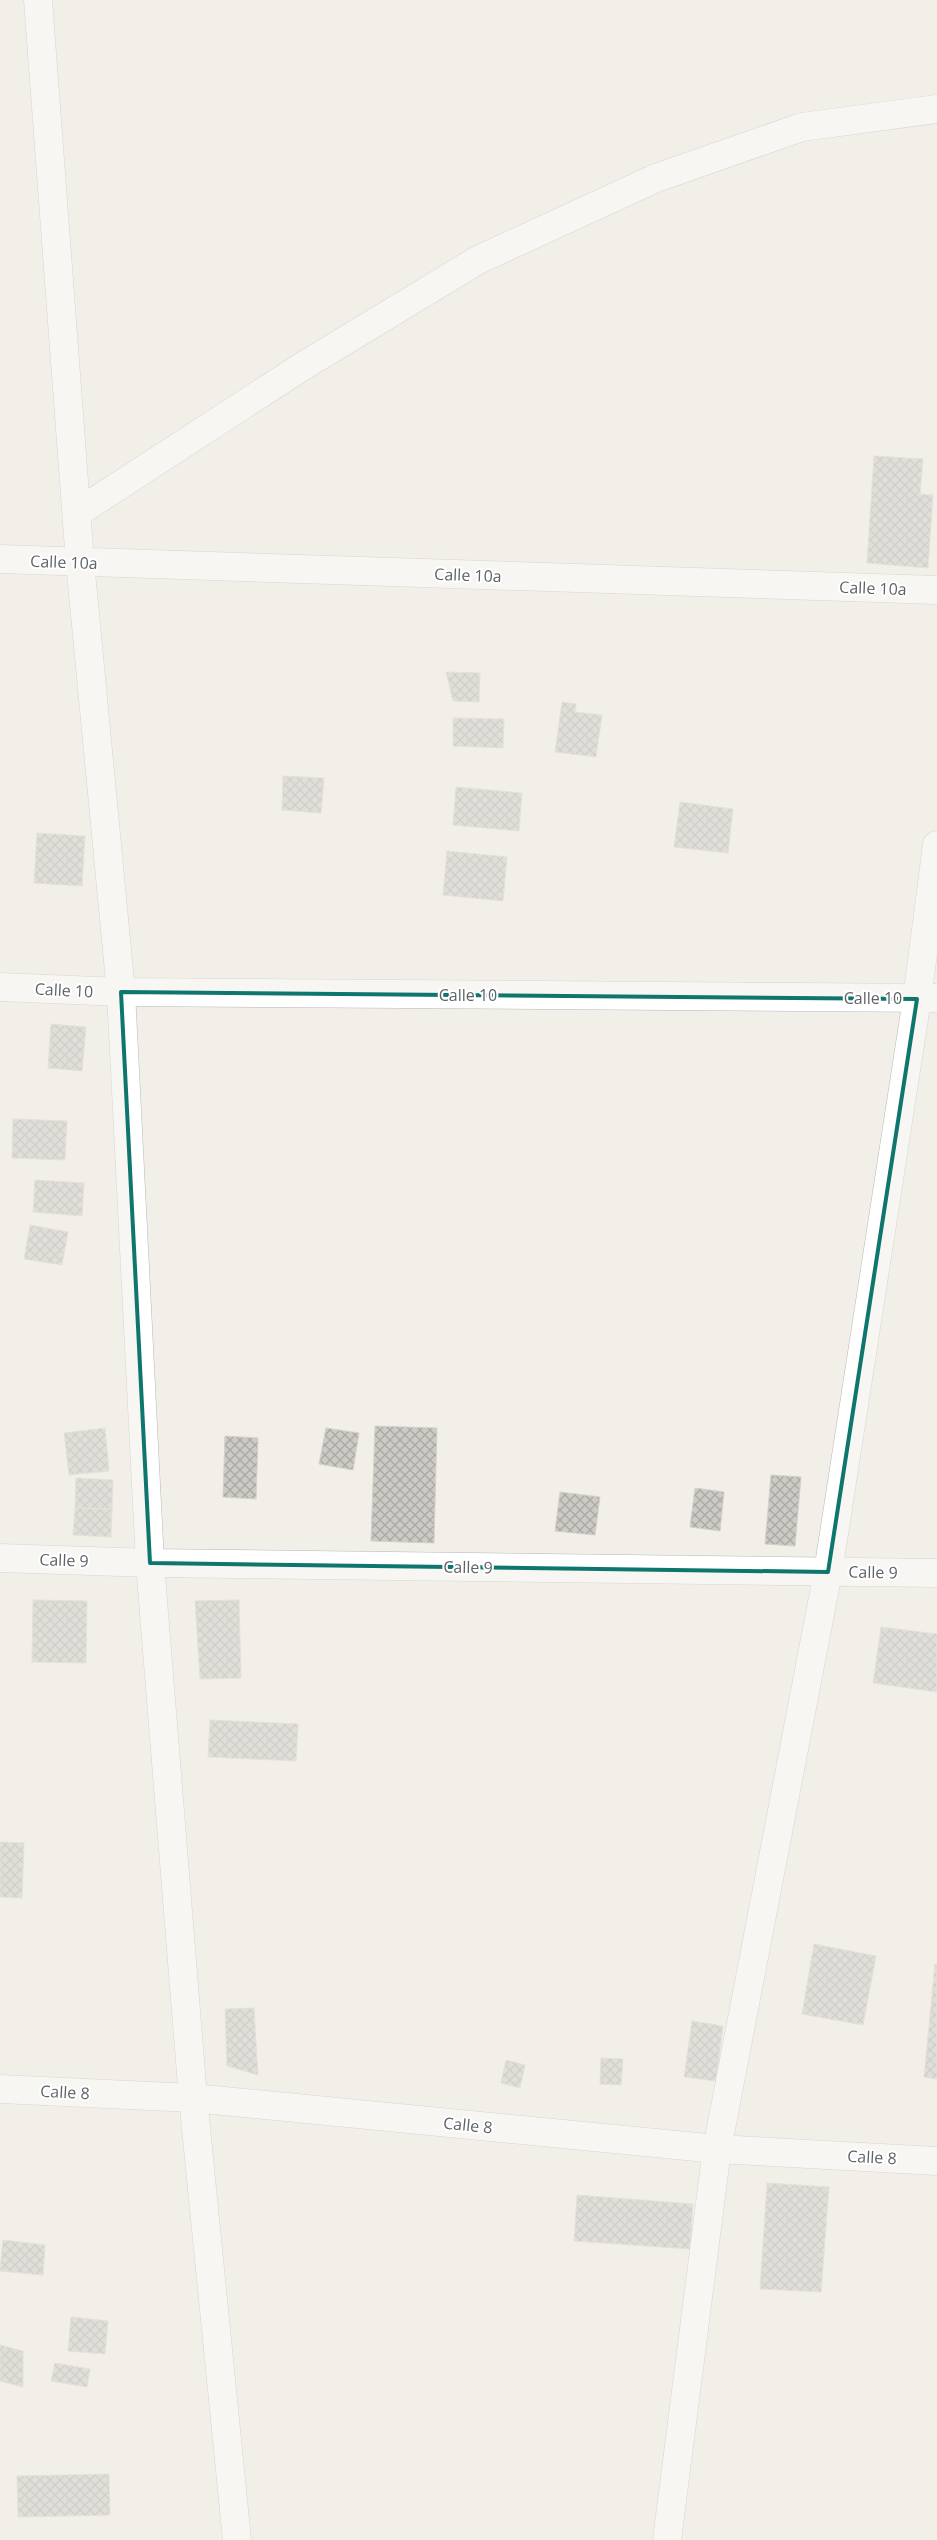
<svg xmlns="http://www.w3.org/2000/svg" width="937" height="2540" viewBox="0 0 937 2540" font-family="'Open Sans',sans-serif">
<defs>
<pattern id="building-cross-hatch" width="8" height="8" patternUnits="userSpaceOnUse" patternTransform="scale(1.25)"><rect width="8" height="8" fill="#cccac5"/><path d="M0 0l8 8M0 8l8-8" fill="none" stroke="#a9a8a4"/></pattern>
</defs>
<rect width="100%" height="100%" fill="#f1efe8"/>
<path fill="url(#building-cross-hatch)" stroke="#d6d1c6" d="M874 456 923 459 920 494 933 495 928 568 867 563Z
M446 672 480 673 479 702 453 701Z
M562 702 576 704 575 712 602 715 596 757 555 752Z
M453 718 504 719 503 748 453 746Z
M283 776 324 778 321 813 282 810Z
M456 787 522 793 519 831 453 825Z
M680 802 733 809 728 853 674 847Z
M37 833 85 836 82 886 34 883Z
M447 851 507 857 503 901 443 895Z
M51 1024 86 1027 82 1071 48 1068Z
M13 1119 67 1121 65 1160 12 1158Z
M35 1180 84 1183 82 1216 33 1212Z
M30 1225 68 1232 62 1265 24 1259Z
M375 1426 437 1428 434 1543 371 1541Z
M105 1428 109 1471 69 1475 64 1433Z
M326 1428 359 1433 353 1470 319 1464Z
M225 1436 258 1438 256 1499 223 1497Z
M771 1475 801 1477 795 1546 765 1544Z
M76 1478 113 1480 112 1509 75 1508Z
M695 1488 724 1492 720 1531 690 1527Z
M560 1492 600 1497 595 1535 555 1531Z
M75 1508 112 1509 111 1537 73 1535Z
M33 1600 87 1601 86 1663 32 1662Z
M239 1600 241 1678 200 1679 195 1601Z
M881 1627 937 1634V1692L873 1683Z
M210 1720 298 1724 296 1761 208 1757Z
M0 1842 24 1843 22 1898 0 1897Z
M814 1944 876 1956 863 2025 802 2014Z
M935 1964H937V2079L924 2077Z
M254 2008 258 2075 227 2066 225 2009Z
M692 2021 723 2026 716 2081 684 2077Z
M601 2058 623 2059 621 2085 600 2084Z
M506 2060 525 2065 520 2088 501 2083Z
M767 2183 829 2187 821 2292 760 2289Z
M577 2195 693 2204 690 2249 574 2241Z
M3 2240 45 2245 43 2275 0 2271Z
M71 2317 108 2321 105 2354 68 2351Z
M0 2345 23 2351V2387L0 2381Z
M55 2363 90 2369 87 2387 51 2381Z
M109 2474 110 2515 18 2517 17 2476Z"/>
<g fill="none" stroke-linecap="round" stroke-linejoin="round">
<defs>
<path id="minor" d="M38 0 80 562 121 992 150 1563 193 2098 237 2540
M77 513 303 366 478 260 656 178 802 127 937 109
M0 559 937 590
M0 987 121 992 937 998
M0 1558 150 1563 937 1573
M0 2089 193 2098 717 2149 937 2161
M667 2540 717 2149 828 1572 917 999 937 845"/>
</defs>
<use href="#minor" stroke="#b5b8bc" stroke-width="29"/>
<use href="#minor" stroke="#fff" stroke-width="28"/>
</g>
<path d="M0 0H937V2540H0ZM121 992 917 999 828 1572 150 1563Z" fill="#f1efe8" fill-opacity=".55" fill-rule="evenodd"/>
<path fill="none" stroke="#0f766e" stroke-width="4" stroke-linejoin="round" d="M121 992 917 999 828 1572 150 1563Z"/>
<g text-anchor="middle" stroke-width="4" stroke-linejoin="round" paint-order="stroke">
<g font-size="16" fill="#5f6368" stroke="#fff">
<text transform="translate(64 562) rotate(2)" y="6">Calle 10a</text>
<text transform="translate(468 575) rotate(2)" y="6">Calle 10a</text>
<text transform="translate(873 588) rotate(2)" y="6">Calle 10a</text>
<text transform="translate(64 990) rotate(3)" y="6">Calle 10</text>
<text x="468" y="1001">Calle 10</text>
<text x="873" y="1004">Calle 10</text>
<text transform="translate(64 1560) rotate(2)" y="6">Calle 9</text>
<text transform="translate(468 1567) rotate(1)" y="6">Calle 9</text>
<text transform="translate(873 1572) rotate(1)" y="6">Calle 9</text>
<text transform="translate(65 2092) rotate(3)" y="6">Calle 8</text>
<text transform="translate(468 2125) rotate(6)" y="6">Calle 8</text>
<text transform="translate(872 2157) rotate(3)" y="6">Calle 8</text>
</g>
</g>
</svg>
